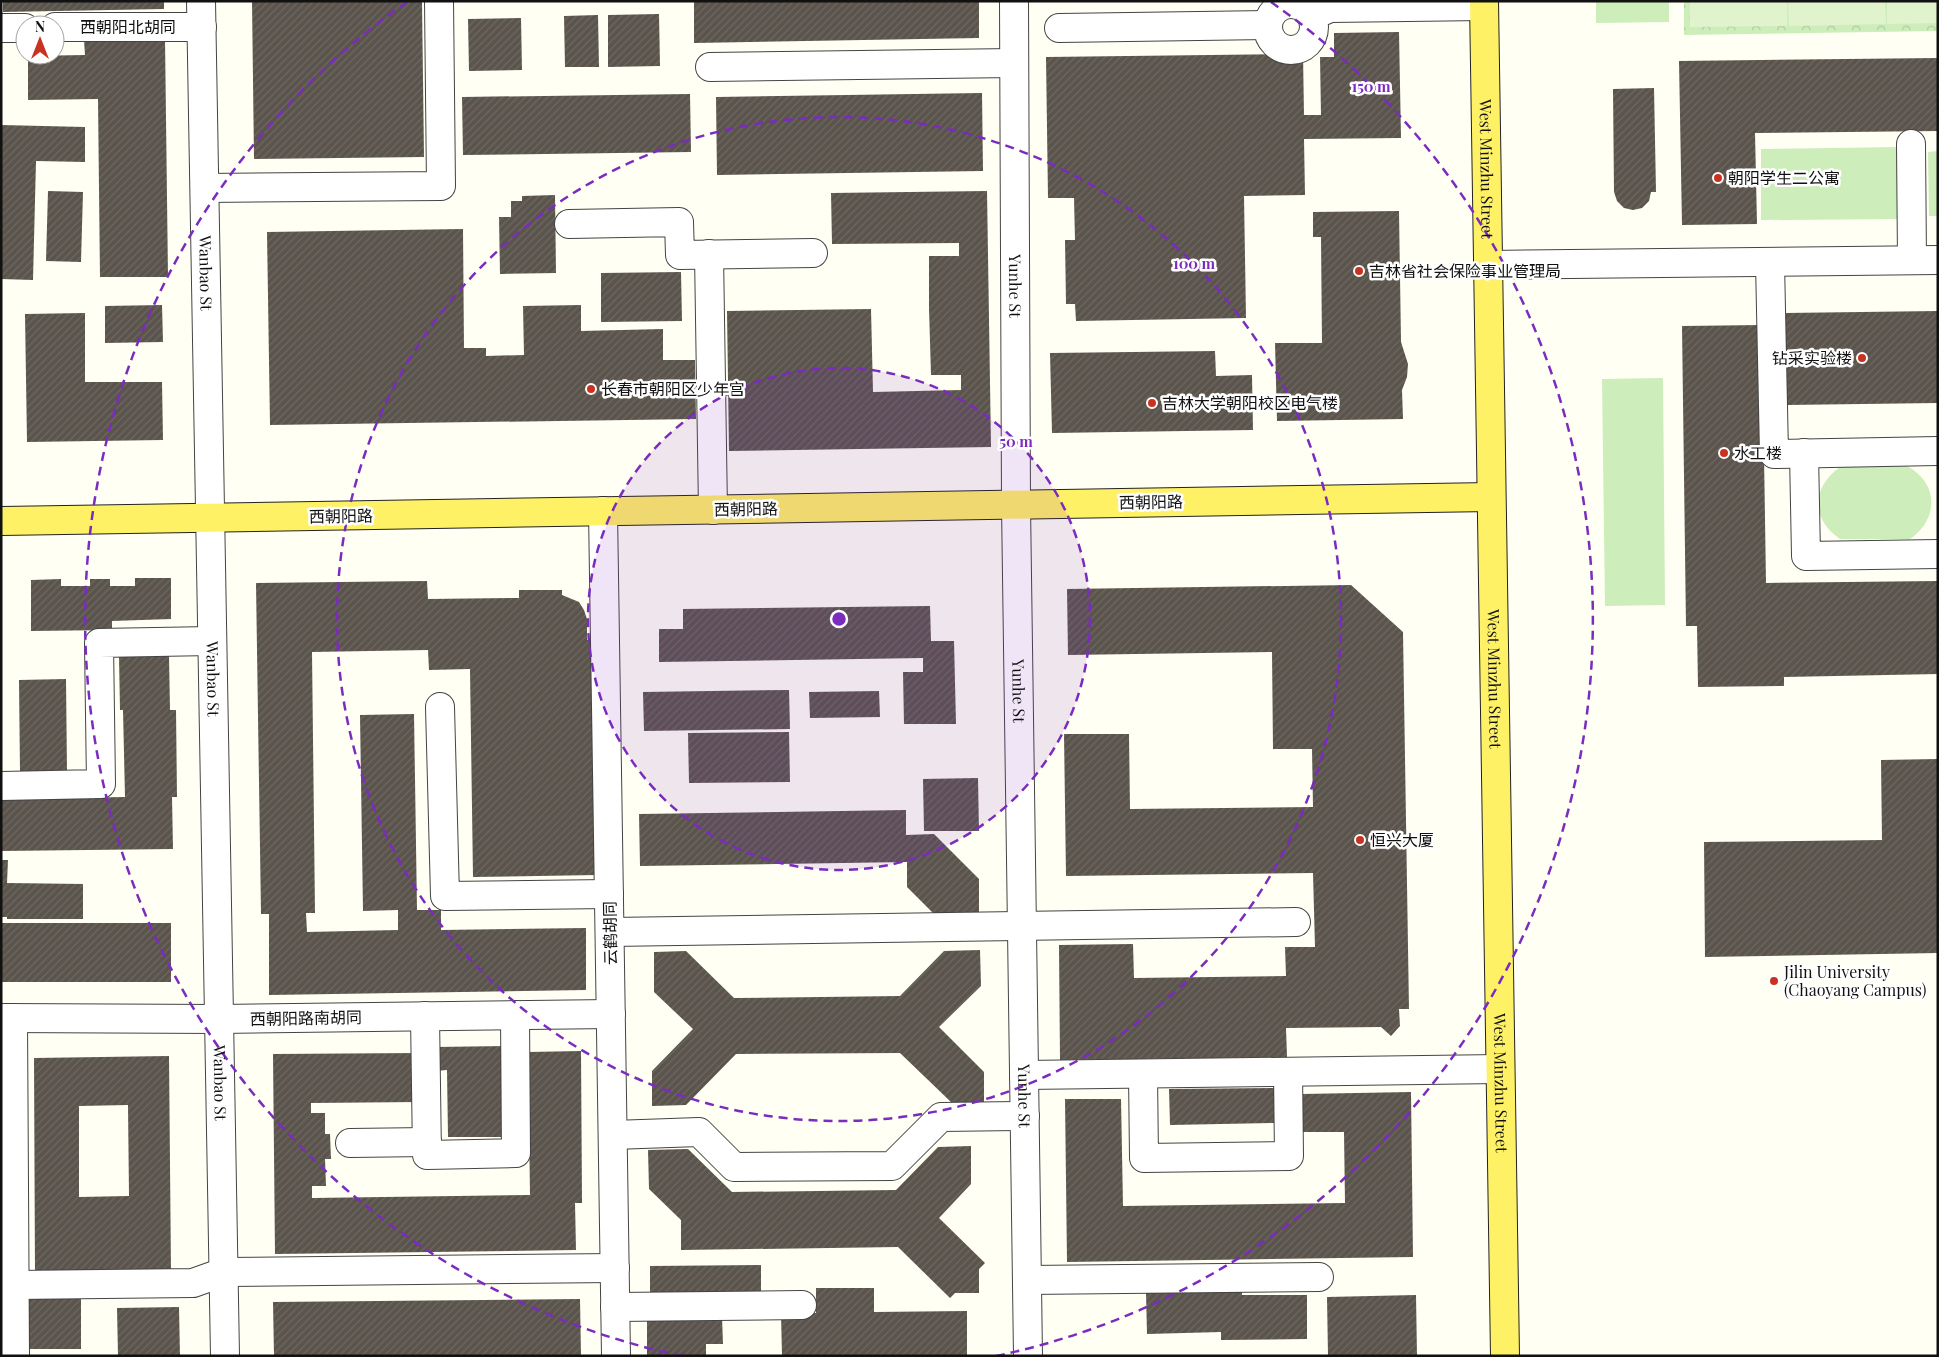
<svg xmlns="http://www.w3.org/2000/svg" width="1939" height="1357" viewBox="0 0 1939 1357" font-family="'Playfair Display','Noto Sans SC',serif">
<defs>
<pattern id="park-crowns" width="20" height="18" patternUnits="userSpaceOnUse" patternTransform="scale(1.25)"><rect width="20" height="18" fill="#cdedbb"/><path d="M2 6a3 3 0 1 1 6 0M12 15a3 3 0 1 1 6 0" fill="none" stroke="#afcaa0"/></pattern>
<pattern id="building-hatch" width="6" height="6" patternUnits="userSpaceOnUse" patternTransform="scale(1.25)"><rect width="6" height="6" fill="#5a544c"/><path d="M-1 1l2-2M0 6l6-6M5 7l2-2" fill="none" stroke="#6d6862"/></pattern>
</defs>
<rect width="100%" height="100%" fill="#fffff4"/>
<path fill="#cdedbb" d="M1596 1H1669V22L1596 23Z
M1900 147 1901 219 1761 220V149Z
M1938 151V216H1929L1928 152Z
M1663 378 1665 605 1605 606 1602 379Z
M1907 466C1939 483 1939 519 1910 539H1840C1811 519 1811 488 1840 467Z"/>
<path fill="url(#park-crowns)" d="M1684 1H1938V31L1684 35Z"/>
<path fill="#e0f3cd" d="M1690 1H1787V26L1690 27Z
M1788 1H1885L1886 24 1789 26Z
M1887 1H1938V23L1887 24Z"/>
<path fill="url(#building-hatch)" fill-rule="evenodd" d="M3 1H164V9L3 12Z
M252 1H422L424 157 254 159Z
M694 1H979V38L694 43Z
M659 14 660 66 608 67V15Z
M598 15 599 67H565L564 16Z
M521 18 522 70 469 71 468 19Z
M1399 32 1401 138 1304 139 1305 195 1244 196 1246 318 1076 321 1075 304H1066L1065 240H1075L1074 198H1048L1046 57 1303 54 1304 115H1321L1320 57H1334V33Z
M165 39 168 277H100L98 99 28 100V56L85 55 84 40Z
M1938 58V131L1755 133 1757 224 1682 225 1679 61Z
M1654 88 1656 192H1651L1649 201 1642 208 1633 210 1624 208 1617 201 1614 192 1613 89Z
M982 93 983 171 717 175 716 97Z
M690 94 691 152 463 155 462 97Z
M1 125 85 127V162L36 161 33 280 1 279Z
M48 191 83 192 81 262 46 261Z
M987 191 991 447 729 451 727 311 871 309 873 392 961 390V375H931L929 308V256H959V243L832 244 831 193Z
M555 195 556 273 500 274 499 217H511V201H522V196Z
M1399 211 1401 342 1408 364 1407 377 1402 390 1403 419 1277 421 1275 343H1322L1321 237H1313V212Z
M463 229 464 348H486V356L524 355 523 306 581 305V331L663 329V360H695L696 419 270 425 267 232Z
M681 272 682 321 601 322V273Z
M162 305 163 342 105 343V306Z
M1938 311V403L1786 405 1785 313Z
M85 313V382H162L163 440 27 442 25 314Z
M1762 325 1766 583 1938 581V674L1784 677V686L1698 687 1697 626H1686L1682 326Z
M1215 351 1216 376 1252 375 1253 430 1052 433 1050 353Z
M135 578H171V619L112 621V630L31 631V580L61 579V586H90V579H110V586H135Z
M427 581 428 599 519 598V590H562V595L579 602 584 610 587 619V640H593L596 875 473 877 470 669 429 670 428 650 312 652 315 913H306L307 932 398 930V910L363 911 360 715 414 714 417 910H441V930L586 928V990L269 995V914H261L256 583Z
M1351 585 1403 632 1409 1009H1399L1400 1026 1391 1036 1381 1027 1286 1028 1287 1057 1060 1060 1059 945 1133 944 1134 978 1286 976 1285 947H1315L1313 873 1066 876 1064 734H1129L1130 809 1313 807 1312 749H1273L1272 652 1068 655 1067 589Z
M930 606 931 641H954L956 724H904L903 672H923V658L659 662V629H683V609Z
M169 656 170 710H176L177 797H172L173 849 1 851V799L125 797 123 710H120L119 657Z
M66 679 67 772H20L19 680Z
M789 690 790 729 644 731 643 692Z
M879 691 880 717 810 718 809 692Z
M789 732 790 782 689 783 688 733Z
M1938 759V953L1705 957 1704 842 1882 840 1881 760Z
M978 778 979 831H924L923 779Z
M906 810V835L934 834 979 879V915H935L907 887V862L640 866 639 814Z
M1 860H8L7 883 83 884V919H7V917H1Z
M1 923H171V982H1Z
M980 950 981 986 939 1027 984 1072V1103H952L900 1053 736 1054 686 1105 652 1106V1071L693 1029 654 992V952L686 951 734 998 900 996 944 951Z
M506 1046V1137H448L447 1070 435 1071V1047Z
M581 1051 582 1203H575L576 1250 275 1254 273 1054 419 1053V1102L311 1103V1113H325V1134H330L331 1159H325L326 1186H312V1198L530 1195 528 1052Z
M169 1056 171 1272 35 1273 34 1058ZM128 1105 129 1196 79 1197V1106Z
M1275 1088V1123L1170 1125 1169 1089Z
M1411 1092 1413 1257 1067 1262 1065 1099H1121L1123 1206 1345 1203 1344 1132H1303L1302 1094Z
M971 1146V1184L939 1218 985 1263 979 1269V1293H955L950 1298 898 1247 681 1250V1220L649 1189 648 1150 688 1149 732 1192 896 1190 938 1147Z
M761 1265V1297L650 1298V1266Z
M816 1288H874V1312L967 1311V1356H782L781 1313H816Z
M1242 1291V1295H1307V1339L1221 1340V1332L1147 1334 1146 1293Z
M1416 1295 1417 1356H1328L1327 1297Z
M26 1297H81V1349H27Z
M580 1299 581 1356H274L273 1302Z
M179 1307 180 1356H118L117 1308Z
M722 1317 723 1344H706V1356H647V1318Z"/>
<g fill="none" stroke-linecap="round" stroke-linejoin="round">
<defs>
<g id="minor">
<path id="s1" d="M201 1 225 1356"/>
<path id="s2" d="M1014 1 1016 505 1028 1356"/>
<circle cx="1291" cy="27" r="23"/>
<path d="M1312 16 1330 8 1484 6"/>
<path d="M55 27H202"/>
<path d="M1 28H25"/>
<path d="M1059 28 1268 25"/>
<path d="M710 67 1014 63"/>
<path d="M1911 144 1912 260"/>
<path d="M205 188 441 186 439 1"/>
<path d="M569 224 679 222 680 255 813 253"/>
<path d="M709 254 713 510"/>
<path d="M1770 262 1774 454 1938 451"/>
<path d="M1488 265 1938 260"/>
<path d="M1804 453 1806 556 1938 554"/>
<path d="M603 511 616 1356"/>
<path d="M440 707 445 896 609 894"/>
<path d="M1 786 101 784 99 643 212 641"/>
<path d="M610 932 1296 922"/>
<path d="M425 1016 427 1155 516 1153 515 1015"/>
<path d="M1 1018 219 1019 611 1014"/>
<path d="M13 1018 15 1356"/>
<path d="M1143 1074 1144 1158 1289 1156 1288 1072"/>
<path d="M1024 1075 1500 1069"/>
<path d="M613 1135 699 1132 734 1167 892 1166 941 1117 1025 1116"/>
<path d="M350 1143 427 1142"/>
<path d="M1027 1280 1319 1277"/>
<path d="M15 1285 193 1283 224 1272 615 1268"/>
<path d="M615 1307 802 1305"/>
</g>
<g id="major">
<path id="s3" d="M1484 1 1505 1356"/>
<path d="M1 521 1491 497"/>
</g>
</defs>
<use href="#minor" stroke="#444" stroke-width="30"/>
<use href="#major" stroke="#222" stroke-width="30"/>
<use href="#minor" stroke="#fff" stroke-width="28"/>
<use href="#major" stroke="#fef165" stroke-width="28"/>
</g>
<circle cx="839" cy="619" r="251" fill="#7b2cbf" fill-opacity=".12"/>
<g fill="none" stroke="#7b2cbf" stroke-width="2.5" stroke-dasharray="9 6">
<circle cx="839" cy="619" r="251"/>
<circle cx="839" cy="619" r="502"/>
<path d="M682 1356A753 753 0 0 1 407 2M1271 2A753 753 0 0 1 996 1356"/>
</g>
<g fill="#c93220" stroke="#fff" stroke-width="2">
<circle cx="1718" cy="178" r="5"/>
<circle cx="1359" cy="271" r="5"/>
<circle cx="1862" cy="358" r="5"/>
<circle cx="591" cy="389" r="5"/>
<circle cx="1152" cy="403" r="5"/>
<circle cx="1724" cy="453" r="5"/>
<circle cx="1360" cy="840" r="5"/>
<circle cx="1774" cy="981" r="5"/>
</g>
<g text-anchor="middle" stroke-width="5" stroke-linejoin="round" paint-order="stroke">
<g font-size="16" fill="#111" stroke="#fff">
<text x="128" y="33">西朝阳北胡同</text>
<text dy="6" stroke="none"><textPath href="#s3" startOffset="168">West Minzhu Street</textPath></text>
<text dy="6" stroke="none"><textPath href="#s1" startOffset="272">Wanbao St</textPath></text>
<text dy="6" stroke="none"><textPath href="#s2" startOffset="285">Yunhe St</textPath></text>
<text transform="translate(1151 502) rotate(-1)" y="6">西朝阳路</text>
<text transform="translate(746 509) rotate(-1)" y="6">西朝阳路</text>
<text transform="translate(341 516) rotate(-1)" y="6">西朝阳路</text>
<text dy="6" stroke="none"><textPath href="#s1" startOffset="678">Wanbao St</textPath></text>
<text dy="6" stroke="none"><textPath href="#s3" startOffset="678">West Minzhu Street</textPath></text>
<text dy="6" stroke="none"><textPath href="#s2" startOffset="690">Yunhe St</textPath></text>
<text transform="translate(610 933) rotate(-91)" y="6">云鹤胡同</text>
<text transform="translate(306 1018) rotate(-1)" y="6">西朝阳路南胡同</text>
<text dy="6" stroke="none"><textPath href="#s1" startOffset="1082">Wanbao St</textPath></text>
<text dy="6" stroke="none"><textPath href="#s3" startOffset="1082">West Minzhu Street</textPath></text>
<text dy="6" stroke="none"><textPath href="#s2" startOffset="1095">Yunhe St</textPath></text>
</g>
<g font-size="16" fill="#111" stroke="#fff" text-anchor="start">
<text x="1728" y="184">朝阳学生二公寓</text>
<text x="1369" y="277">吉林省社会保险事业管理局</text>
<text x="1852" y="364" text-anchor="end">钻采实验楼</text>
<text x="601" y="395">长春市朝阳区少年宫</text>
<text x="1162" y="409">吉林大学朝阳校区电气楼</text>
<text x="1734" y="459">水工楼</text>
<text x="1370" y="846">恒兴大厦</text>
<text x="1784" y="978">Jilin University<tspan x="1784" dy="18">(Chaoyang Campus)</tspan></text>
</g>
</g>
<circle cx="839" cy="619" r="8" fill="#7b2cbf" stroke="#fff" stroke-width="2.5"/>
<g font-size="15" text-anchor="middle" font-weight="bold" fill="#7b2cbf" stroke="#fff" stroke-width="5" stroke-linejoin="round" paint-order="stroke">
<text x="1371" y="92">150 m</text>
<text x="1194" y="269">100 m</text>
<text x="1016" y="447">50 m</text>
</g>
<rect width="1939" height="1357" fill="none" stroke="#111111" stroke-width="5"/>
<g transform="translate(40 40)"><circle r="24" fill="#ffffff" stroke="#a0a0a0"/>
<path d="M0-4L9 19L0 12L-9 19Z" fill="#c93220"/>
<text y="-8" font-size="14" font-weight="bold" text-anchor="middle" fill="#111111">N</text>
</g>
</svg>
